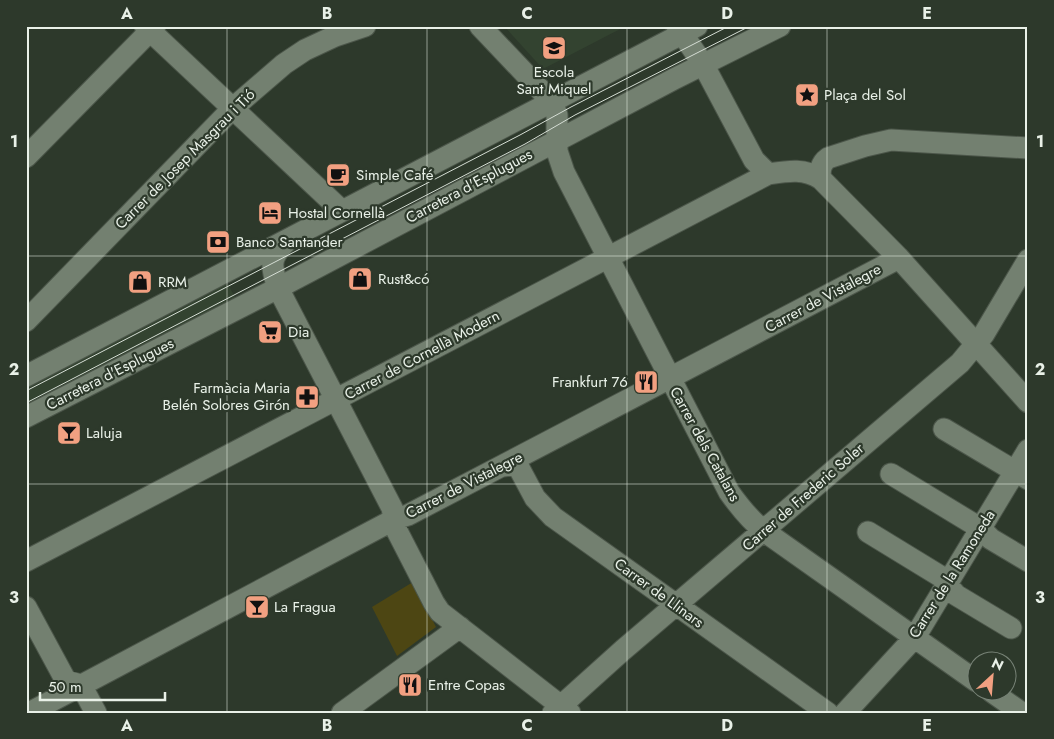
<svg xmlns="http://www.w3.org/2000/svg" width="1054" height="739" viewBox="0 0 1054 739" font-family="Jost,sans-serif">
<rect width="100%" height="100%" fill="#2d392b"/>
<path fill="#334330" d="M504 26H626L543 69Z
M226 281 236 299 26 408V385Z"/>
<path fill="#4d4613" d="M413 582 436 627 397 656 372 607Z"/>
<g fill="none" stroke-linecap="round" stroke-linejoin="round">
<defs>
<path id="minor" d="M145 26 342 211
M480 26 552 102 557 115V151L564 172 729 492C739 506 750 520 764 531L976 681
M677 26 703 64 754 160 768 174
M26 157 155 26
M821 179C819 171 821 163 828 158L865 146 891 140 1028 148
M286 242C269 258 271 266 278 288L392 508 396 529 434 603 440 612 570 713
M26 321 233 108 284 64 305 50 335 36 365 26
M26 376 697 26
M26 417 278 288 674 79 780 26
M944 429 1028 479
M503 466 511 465 519 468 535 498 553 517 828 713
M891 474 980 528 991 539 1028 561
M868 532 940 576 956 595 1011 628
M26 561 768 174C788 171 804 168 821 179L899 258 1028 402
M26 607 66 681 81 685 96 713
M992 692 1022 713
M29 713 395 519 408 515 899 258
M342 713 460 627
M553 713 623 650 960 363 984 334 1028 260
M845 713 915 637 1028 450"/>
</defs>
<use href="#minor" stroke="#4c564a" stroke-width="23"/>
<use href="#minor" stroke="#738070" stroke-width="21"/>
<path stroke="#d5ddd4" stroke-width="1" d="M26 391 520 135 571 107 729 26
M26 403 525 144 575 115 750 26"/>
</g>
<path fill="none" stroke="#e9f1e8" stroke-width="1" stroke-opacity="0.55" d="M227 26V713M427 26V713M627 26V713M827 26V713M26 256H1028M26 484H1028"/>
<defs>
<symbol id="school-square" viewBox="-11 -11 22 22"><rect x="-9" y="-9" width="18" height="18" rx="4" fill="#f2a081" stroke="#2d392b"/><path d="M0-5L7-2L0 1L-7-2ZM-4 1L0 2.5L4 1V4Q0 6-4 4Z" fill="#111"/></symbol>
<symbol id="sight-square" viewBox="-11 -11 22 22"><rect x="-9" y="-9" width="18" height="18" rx="4" fill="#f2a081" stroke="#2d392b"/><path d="M0-6L1.8-2.2L6-1.7L2.9 1.2L3.7 5.4L0 3.3L-3.7 5.4L-2.9 1.2L-6-1.7L-1.8-2.2Z" fill="#111"/></symbol>
<symbol id="cafe-square" viewBox="-11 -11 22 22"><rect x="-9" y="-9" width="18" height="18" rx="4" fill="#f2a081" stroke="#2d392b"/><path d="M-5.5-4.5H6V0H3Q3 3.5 0 3.5H-2.5Q-5.5 3.5-5.5 0ZM3-3.2v2h1.7v-2ZM-6 4.5H4V6H-6Z" fill="#111"/></symbol>
<symbol id="hotel-square" viewBox="-11 -11 22 22"><rect x="-9" y="-9" width="18" height="18" rx="4" fill="#f2a081" stroke="#2d392b"/><path d="M-6-4.5h1.5V1H6V5H4.5V3h-9V5H-6ZM-4 0a1.8 1.8 0 1 1 3.6 0ZM.5 0V-2.5h3Q6-2.5 6 0Z" fill="#111"/></symbol>
<symbol id="bank-square" viewBox="-11 -11 22 22"><rect x="-9" y="-9" width="18" height="18" rx="4" fill="#f2a081" stroke="#2d392b"/><path d="M-6-4H6V4H-6ZM0-2.3a2.3 2.3 0 1 0 0 4.6a2.3 2.3 0 1 0 0-4.6Z" fill="#111"/></symbol>
<symbol id="shop-square" viewBox="-11 -11 22 22"><rect x="-9" y="-9" width="18" height="18" rx="4" fill="#f2a081" stroke="#2d392b"/><path d="M-5-2.5h2.3a2.7 3.5 0 0 1 5.4 0H5L5.5 6h-11ZM-1.5-2.5h3a1.5 2.3 0 0 0-3 0Z" fill="#111"/></symbol>
<symbol id="supermarket-square" viewBox="-11 -11 22 22"><rect x="-9" y="-9" width="18" height="18" rx="4" fill="#f2a081" stroke="#2d392b"/><path d="M-6-5.5h2.5l.6 2H6L4.5 2H-2.5L-4.4-4H-6ZM-1.5 3.2a1.3 1.3 0 1 0 .1 0ZM3 3.2a1.3 1.3 0 1 0 .1 0Z" fill="#111"/></symbol>
<symbol id="restaurant-square" viewBox="-11 -11 22 22"><rect x="-9" y="-9" width="18" height="18" rx="4" fill="#f2a081" stroke="#2d392b"/><path d="M-5-6h1v4h1v-4h1v4h1v-4h1v5L-1.5 .5V6h-2V.5L-5-1ZM5-6V6H3V1.5H1.5Q1.5-4 5-6Z" fill="#111"/></symbol>
<symbol id="pharmacy-square" viewBox="-11 -11 22 22"><rect x="-9" y="-9" width="18" height="18" rx="4" fill="#f2a081" stroke="#2d392b"/><path d="M-2-6h4v4h4v4h-4v4h-4v-4h-4v-4h4Z" fill="#111"/></symbol>
<symbol id="bar-square" viewBox="-11 -11 22 22"><rect x="-9" y="-9" width="18" height="18" rx="4" fill="#f2a081" stroke="#2d392b"/><path d="M-6-5H6L.8 .8V4.5H3.5V6h-7V4.5H-.8V.8Z" fill="#111"/></symbol>
</defs>
<g fill-rule="evenodd">
<use href="#school-square" x="540" y="34" width="28" height="28"/>
<use href="#sight-square" x="793" y="81" width="28" height="28"/>
<use href="#cafe-square" x="324" y="161" width="28" height="28"/>
<use href="#hotel-square" x="256" y="199" width="28" height="28"/>
<use href="#bank-square" x="204" y="228" width="28" height="28"/>
<use href="#shop-square" x="346" y="265" width="28" height="28"/>
<use href="#shop-square" x="126" y="268" width="28" height="28"/>
<use href="#supermarket-square" x="256" y="318" width="28" height="28"/>
<use href="#restaurant-square" x="632" y="368" width="28" height="28"/>
<use href="#pharmacy-square" x="293" y="383" width="28" height="28"/>
<use href="#bar-square" x="55" y="419" width="28" height="28"/>
<use href="#bar-square" x="243" y="593" width="28" height="28"/>
<use href="#restaurant-square" x="396" y="671" width="28" height="28"/>
</g>
<g text-anchor="middle" stroke-width="4.5" stroke-linejoin="round" paint-order="stroke">
<g font-size="15" fill="#e9f1e8" stroke="#2d392b" text-anchor="start">
<text x="554" y="77" text-anchor="middle">Escola<tspan x="554" dy="17">Sant Miquel</tspan></text>
<text x="824" y="100">Plaça del Sol</text>
<text x="356" y="180">Simple Café</text>
<text x="288" y="218">Hostal Cornellà</text>
<text x="236" y="247">Banco Santander</text>
<text x="378" y="284">Rust&amp;có</text>
<text x="158" y="287">RRM</text>
<text x="288" y="337">Dia</text>
<text x="628" y="387" text-anchor="end">Frankfurt 76</text>
<text x="290" y="393" text-anchor="end">Farmàcia Maria<tspan x="290" dy="17">Belén Solores Girón</tspan></text>
<text x="86" y="438">Laluja</text>
<text x="274" y="612">La Fragua</text>
<text x="428" y="690">Entre Copas</text>
</g>
<g font-size="15" fill="#e9f1e8" stroke="#2d392b">
<text transform="translate(185 159) rotate(-45)" y="5">Carrer de Josep Masgrau i Tió</text>
<text transform="translate(469 186) rotate(-28)" y="5">Carretera d'Esplugues</text>
<text transform="translate(823 298) rotate(-28)" y="5">Carrer de Vistalegre</text>
<text transform="translate(422 355) rotate(-28)" y="5">Carrer de Cornellà Modern</text>
<text transform="translate(110 374) rotate(-27)" y="5">Carretera d'Esplugues</text>
<text transform="translate(705 444) rotate(61)" y="5">Carrer dels Catalans</text>
<text transform="translate(464 485) rotate(-27)" y="5">Carrer de Vistalegre</text>
<text transform="translate(803 497) rotate(-41)" y="5">Carrer de Frederic Soler</text>
<text transform="translate(952 574) rotate(-58)" y="5">Carrer de la Ramoneda</text>
<text transform="translate(659 593) rotate(36)" y="5">Carrer de Llinars</text>
</g>
</g>
<rect width="1054" height="739" fill="none" stroke="#2d392b" stroke-width="55"/>
<g transform="translate(992 676) rotate(26)"><circle r="24" fill="#2d392b" stroke="#788377"/>
<path d="M0-4L9 19L0 12L-9 19Z" fill="#f2a081"/>
<text y="-8" font-size="14" font-weight="bold" text-anchor="middle" fill="#e9f1e8">N</text>
</g>
<path d="M40 692v8h125v-8" fill="none" stroke="#e9f1e8" stroke-width="2.5"/>
<text x="48" y="692" font-size="15" fill="#e9f1e8" stroke="#2d392b" stroke-width="4" paint-order="stroke">50 m</text>
<rect x="28" y="28" width="998" height="684" fill="none" stroke="#e9f1e8" stroke-width="2"/>
<g font-size="16" text-anchor="middle" font-weight="bold" fill="#e9f1e8">
<text x="127" y="19">A</text>
<text x="327" y="19">B</text>
<text x="527" y="19">C</text>
<text x="727" y="19">D</text>
<text x="927" y="19">E</text>
<text x="14" y="147">1</text>
<text x="1040" y="147">1</text>
<text x="14" y="375">2</text>
<text x="1040" y="375">2</text>
<text x="14" y="603">3</text>
<text x="1040" y="603">3</text>
<text x="127" y="731">A</text>
<text x="327" y="731">B</text>
<text x="527" y="731">C</text>
<text x="727" y="731">D</text>
<text x="927" y="731">E</text>
</g>
</svg>
